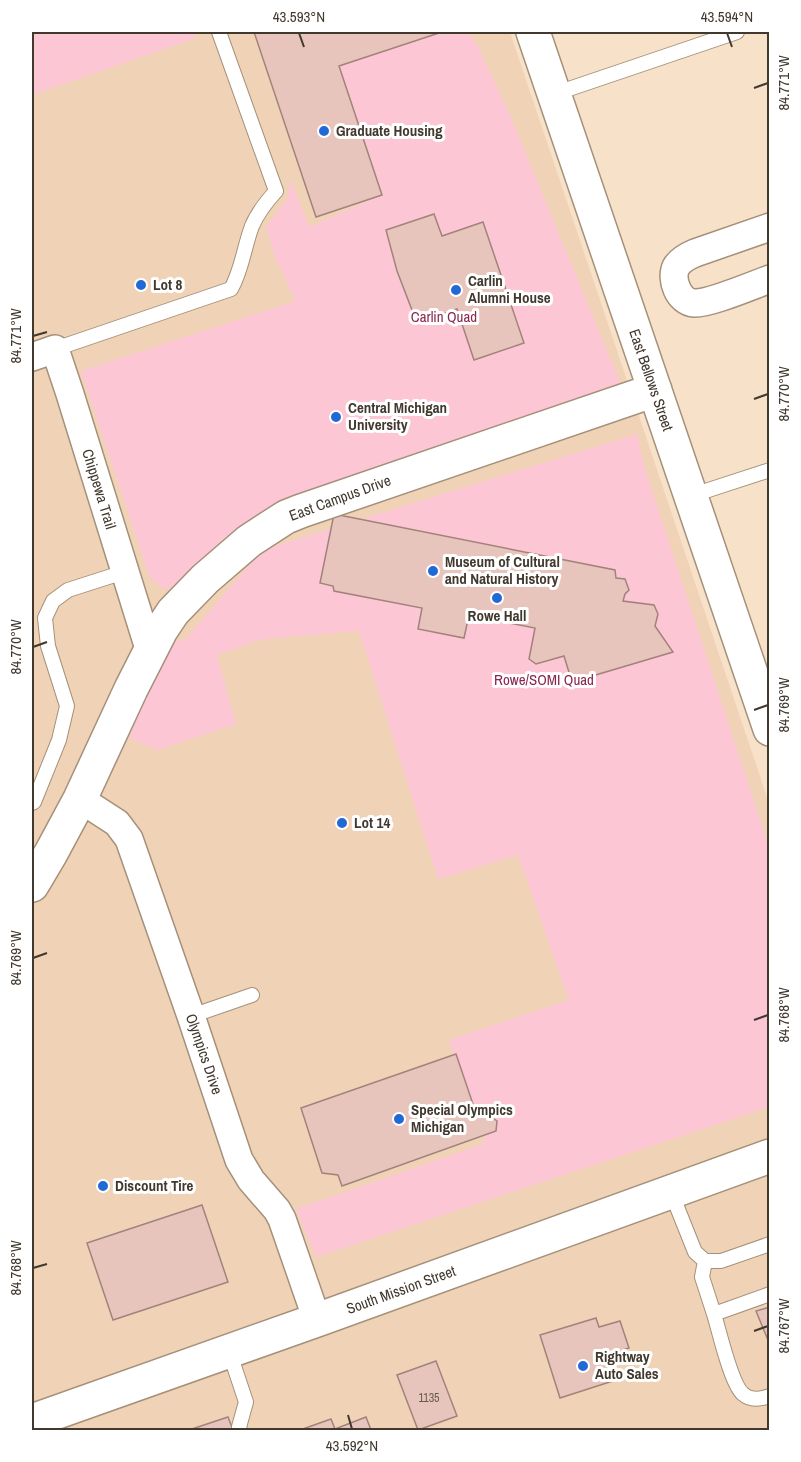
<svg xmlns="http://www.w3.org/2000/svg" width="801" height="1462" viewBox="0 0 801 1462" font-family="'Archivo Narrow',sans-serif">
<rect width="100%" height="100%" fill="#f8e1c9"/>
<path fill="#f0d3b6" d="M32 32H510L769 803V1430H32Z"/>
<path fill="#fdc6d5" d="M35 32H193L196 38 32 95V33Z
M442 32H468L477 44 509 113 627 399 329 501 165 590 150 578 81 371 295 301 280 266H278L266 227 287 200 291 179 309 227 382 195 339 66Z
M637 434 645 469 769 847V1107L316 1257 296 1209 486 1143 449 1040 569 1000 518 855 438 879 359 631 263 639 217 655 236 724 157 750 129 738 167 644 186 639 262 550Z"/>
<path fill="#e7c5bc" stroke="#a2837b" stroke-width="1.5" d="M254 32H442L339 66 382 195 316 217Z
M434 214 442 236 483 222 524 343 474 360 457 309 417 323 397 271 386 230Z
M334 514 615 570 616 578 625 579 629 590 625 594 623 601 654 605 658 614 655 626 673 652 572 682 564 656 536 664 529 659 535 628 469 615 464 638 418 629 422 608 334 591 333 586 320 583Z
M456 1054 477 1116 487 1114 497 1121 496 1131 342 1186 338 1175 322 1173 301 1108Z
M202 1205 228 1282 113 1320 87 1243Z
M770 1307V1345L756 1311Z
M596 1318 599 1327 620 1321 629 1348 611 1354 619 1379 560 1398 540 1335Z
M436 1361 457 1416 418 1430 397 1375Z
M228 1417 233 1430H189Z
M366 1417 371 1430H300L331 1419 335 1429Z"/>
<g fill="none" stroke-linecap="round" stroke-linejoin="round">
<defs>
<path id="service" d="M554 94 737 32
M55 349 231 289C242 270 244 247 252 226 257 214 267 201 276 191L219 32
M690 496 770 470
M32 803 34 802 59 740 67 706 48 646 45 618 53 601 68 590 124 572
M191 1016 252 995
M671 1192 695 1252 705 1261H721L770 1244
M705 1261 702 1277 714 1314 770 1294
M714 1314C719 1330 731 1384 743 1394 751 1401 760 1399 770 1396
M229 1351 246 1402 239 1427 240 1430"/>
<path id="minor" d="M770 227 695 253C688 256 680 260 676 267 670 280 679 302 694 303 709 304 753 285 770 279
M32 357 55 349 70 394 150 652
M80 799 117 823 129 839 191 1016 239 1160 251 1180 277 1210 282 1219 317 1320"/>
<path id="tertiary" d="M533 32 770 729
M32 885 51 853 80 799 131 689 161 630 173 612 205 579 249 541 286 517 301 511 655 390"/>
<path id="primary" d="M32 1421 317 1320 770 1156"/>
</defs>
<use href="#service" stroke="#a59079" stroke-width="16"/>
<use href="#minor" stroke="#a59079" stroke-width="30"/>
<use href="#tertiary" stroke="#a59079" stroke-width="36"/>
<use href="#primary" stroke="#a59079" stroke-width="36"/>
<use href="#service" stroke="#fff" stroke-width="14"/>
<use href="#minor" stroke="#fff" stroke-width="27"/>
<use href="#tertiary" stroke="#fff" stroke-width="33"/>
<use href="#primary" stroke="#fff" stroke-width="33"/>
</g>
<path fill="none" stroke="#41382e" stroke-width="2" d="M299 33 304 47M727 33 732 47M754 88 768 83M33 336 47 332M754 399 768 394M33 647 47 642M754 710 768 705M33 958 47 953M754 1020 768 1015M33 1268 47 1264M754 1331 768 1326M348 1415 352 1429"/>
<g fill="#216ad5" stroke="#fff" stroke-width="2">
<circle cx="324" cy="131" r="6"/>
<circle cx="141" cy="285" r="6"/>
<circle cx="456" cy="290" r="6"/>
<circle cx="336" cy="417" r="6"/>
<circle cx="433" cy="571" r="6"/>
<circle cx="497" cy="598" r="6"/>
<circle cx="342" cy="823" r="6"/>
<circle cx="399" cy="1119" r="6"/>
<circle cx="103" cy="1186" r="6"/>
<circle cx="583" cy="1366" r="6"/>
</g>
<g text-anchor="middle" stroke-width="6" stroke-linejoin="round" paint-order="stroke">
<g font-size="12" fill="#6a5b52">
<text x="429" y="1402">1135</text>
</g>
<g font-size="15" font-weight="bold" fill="#41382e" stroke="#fff" text-anchor="start">
<text x="336" y="136">Graduate Housing</text>
<text x="468" y="286">Carlin<tspan x="468" dy="17">Alumni House</tspan></text>
<text x="153" y="290">Lot 8</text>
<text x="348" y="413">Central Michigan<tspan x="348" dy="17">University</tspan></text>
<text x="445" y="567">Museum of Cultural<tspan x="445" dy="17">and Natural History</tspan></text>
<text x="497" y="621" text-anchor="middle">Rowe Hall</text>
<text x="354" y="828">Lot 14</text>
<text x="411" y="1115">Special Olympics<tspan x="411" dy="17">Michigan</tspan></text>
<text x="115" y="1191">Discount Tire</text>
<text x="595" y="1362">Rightway<tspan x="595" dy="17">Auto Sales</tspan></text>
</g>
<g font-size="15" fill="#89274e" stroke="#fff">
<text x="444" y="322">Carlin Quad</text>
<text x="544" y="685">Rowe/SOMI Quad</text>
</g>
<g font-size="15" fill="#41382e" stroke="#fff">
<text transform="translate(651 380) rotate(71)" y="5">East Bellows Street</text>
<text transform="translate(99 489) rotate(73)" y="5">Chippewa Trail</text>
<text transform="translate(340 498) rotate(-20)" y="5">East Campus Drive</text>
<text transform="translate(204 1054) rotate(71)" y="5">Olympics Drive</text>
<text transform="translate(401 1290) rotate(-20)" y="5">South Mission Street</text>
</g>
</g>
<rect width="801" height="1462" fill="none" stroke="#ffffff" stroke-width="66"/>
<rect x="33" y="33" width="735" height="1396" fill="none" stroke="#41382e" stroke-width="2"/>
<g font-size="15" text-anchor="middle" fill="#41382e">
<text x="299" y="22">43.593°N</text>
<text x="727" y="22">43.594°N</text>
<text transform="translate(784 83) rotate(-90)" y="5">84.771°W</text>
<text transform="translate(16 336) rotate(-90)" y="5">84.771°W</text>
<text transform="translate(784 394) rotate(-90)" y="5">84.770°W</text>
<text transform="translate(16 647) rotate(-90)" y="5">84.770°W</text>
<text transform="translate(784 705) rotate(-90)" y="5">84.769°W</text>
<text transform="translate(16 958) rotate(-90)" y="5">84.769°W</text>
<text transform="translate(784 1015) rotate(-90)" y="5">84.768°W</text>
<text transform="translate(16 1268) rotate(-90)" y="5">84.768°W</text>
<text transform="translate(784 1326) rotate(-90)" y="5">84.767°W</text>
<text x="352" y="1451">43.592°N</text>
</g>
</svg>
